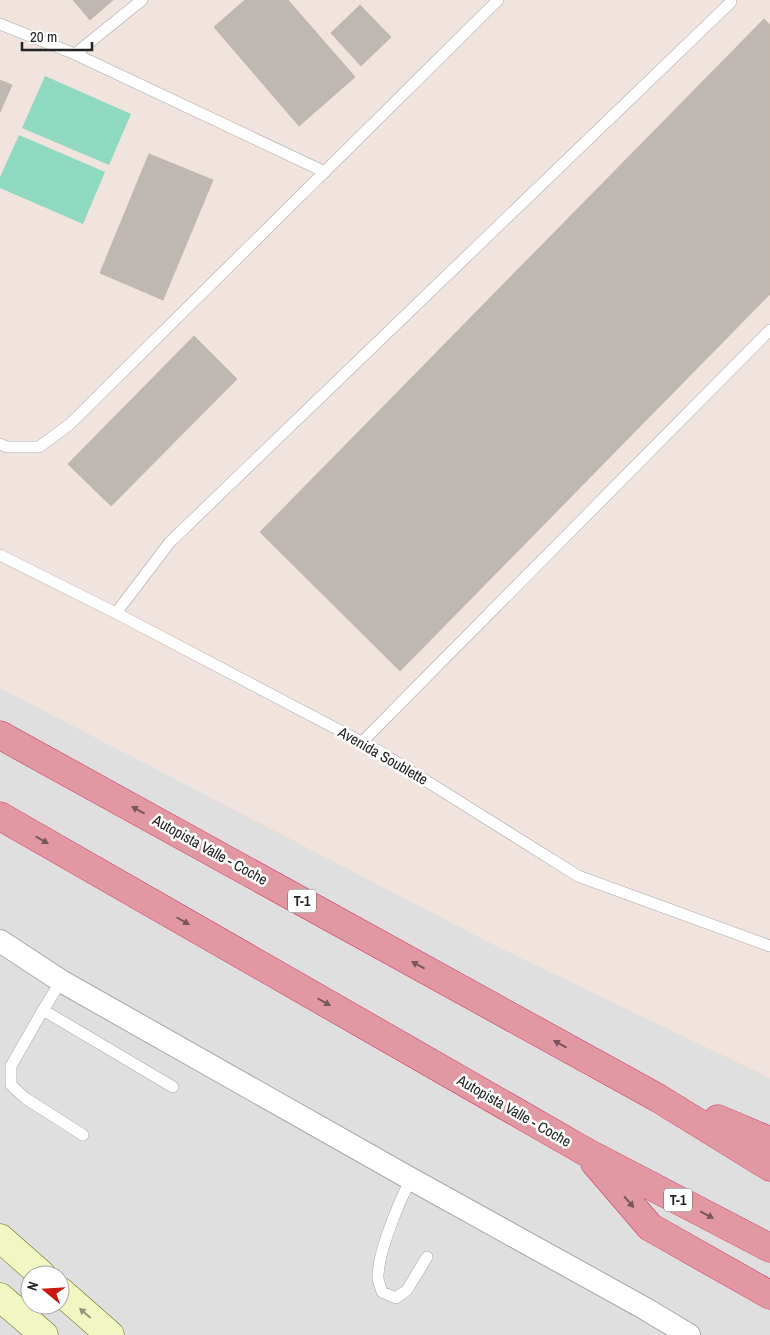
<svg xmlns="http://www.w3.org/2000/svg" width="770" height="1335" viewBox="0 0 770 1335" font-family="'Archivo Narrow',sans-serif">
<rect width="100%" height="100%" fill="#f1efea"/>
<path fill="#e0dfdf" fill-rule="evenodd" d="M0 0H770V1335H0ZM30 1275H60V1305H30Z"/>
<path fill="#f1e4de" d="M0 0H770V1078L498 947 0 688Z"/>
<path fill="#8ed9c0" d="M45 76 131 114 109 165 22 128Z
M19 135 105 172 83 224 0 188V177Z"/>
<path fill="#bfb8b2" stroke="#c2b7ad" d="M73 0H113L90 20Z
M245 0H288L355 77 299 126 214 27Z
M360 5 391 37 361 66 331 33Z
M764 19 770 25V294L400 671 260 532Z
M0 80 12 85 0 112Z
M149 154 213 180 163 300 100 273Z
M194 336 237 379 111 506 68 464Z"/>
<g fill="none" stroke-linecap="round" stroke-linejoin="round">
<defs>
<path id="lane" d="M0 24 75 54 325 172
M75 54 142 0
M0 444 7 447H39L70 424 498 0
M0 555 116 613 377 750 578 876 770 946
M116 613 170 542 731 2
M362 742 770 330
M61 981 43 1010 11 1066V1085L25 1098 83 1135
M43 1010 173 1087
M411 1179C399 1202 378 1252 378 1277 378 1282 381 1287 382 1292L396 1298 407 1290 427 1257"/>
<path id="street" d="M0 941 61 981 411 1179 644 1308 689 1335"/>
<path id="secondary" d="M0 1238 42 1275
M60 1291 110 1335
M0 1297 44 1335"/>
<path id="highway" d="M0 735 658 1098 770 1167
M0 816 586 1152 770 1248
M718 1119 770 1141
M595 1163 650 1227 770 1295"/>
</defs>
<use href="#lane" stroke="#a6a6a6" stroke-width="12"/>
<use href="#street" stroke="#a6a6a6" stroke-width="24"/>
<use href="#secondary" stroke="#64740e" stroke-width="29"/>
<use href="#highway" stroke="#cf3764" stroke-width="29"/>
<use href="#lane" stroke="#fff" stroke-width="11"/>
<use href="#street" stroke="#fff" stroke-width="22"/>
<use href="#secondary" stroke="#f1f6c3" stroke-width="28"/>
<use href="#highway" stroke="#e298a3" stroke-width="28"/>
</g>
<defs><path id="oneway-solid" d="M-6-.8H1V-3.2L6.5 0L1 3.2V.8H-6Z" transform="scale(1.25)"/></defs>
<g fill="#78575c">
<use href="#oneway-solid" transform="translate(138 810) rotate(-151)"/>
<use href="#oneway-solid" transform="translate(42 840) rotate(30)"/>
<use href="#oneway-solid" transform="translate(183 921) rotate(30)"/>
<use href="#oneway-solid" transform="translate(418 965) rotate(-151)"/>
<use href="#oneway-solid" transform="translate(324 1002) rotate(30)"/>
<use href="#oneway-solid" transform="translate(560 1044) rotate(-151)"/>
<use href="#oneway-solid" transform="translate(629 1202) rotate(49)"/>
<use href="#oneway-solid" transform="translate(707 1215) rotate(28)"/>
</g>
<use fill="#94977b" href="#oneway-solid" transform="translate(85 1313) rotate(-139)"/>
<g text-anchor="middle" stroke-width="5" stroke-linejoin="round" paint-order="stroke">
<g fill="#fff" stroke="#646464" stroke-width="1">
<rect x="288" y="889.5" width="28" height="23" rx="4"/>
<rect x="664" y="1188.5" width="28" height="23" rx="4"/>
</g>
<g font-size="14" font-weight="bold" fill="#222">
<text x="302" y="906">T-1</text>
<text x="678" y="1205">T-1</text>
</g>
<g font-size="15" fill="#222" stroke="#fff">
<text transform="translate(383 756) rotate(30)" y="5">Avenida Soublette</text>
<text transform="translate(210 850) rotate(29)" y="5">Autopista Valle - Coche</text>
<text transform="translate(514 1111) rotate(30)" y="5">Autopista Valle - Coche</text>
</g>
</g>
<g transform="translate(45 1290) rotate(288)"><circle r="24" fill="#ffffff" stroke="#a7a7a7"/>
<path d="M0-4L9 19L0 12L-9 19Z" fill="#c41810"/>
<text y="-8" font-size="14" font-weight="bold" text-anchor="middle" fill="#222222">N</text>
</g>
<path d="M22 42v8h70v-8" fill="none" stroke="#222222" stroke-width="2.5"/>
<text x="30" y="42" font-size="15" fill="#222222" stroke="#ffffff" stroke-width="4" paint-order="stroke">20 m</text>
</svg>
